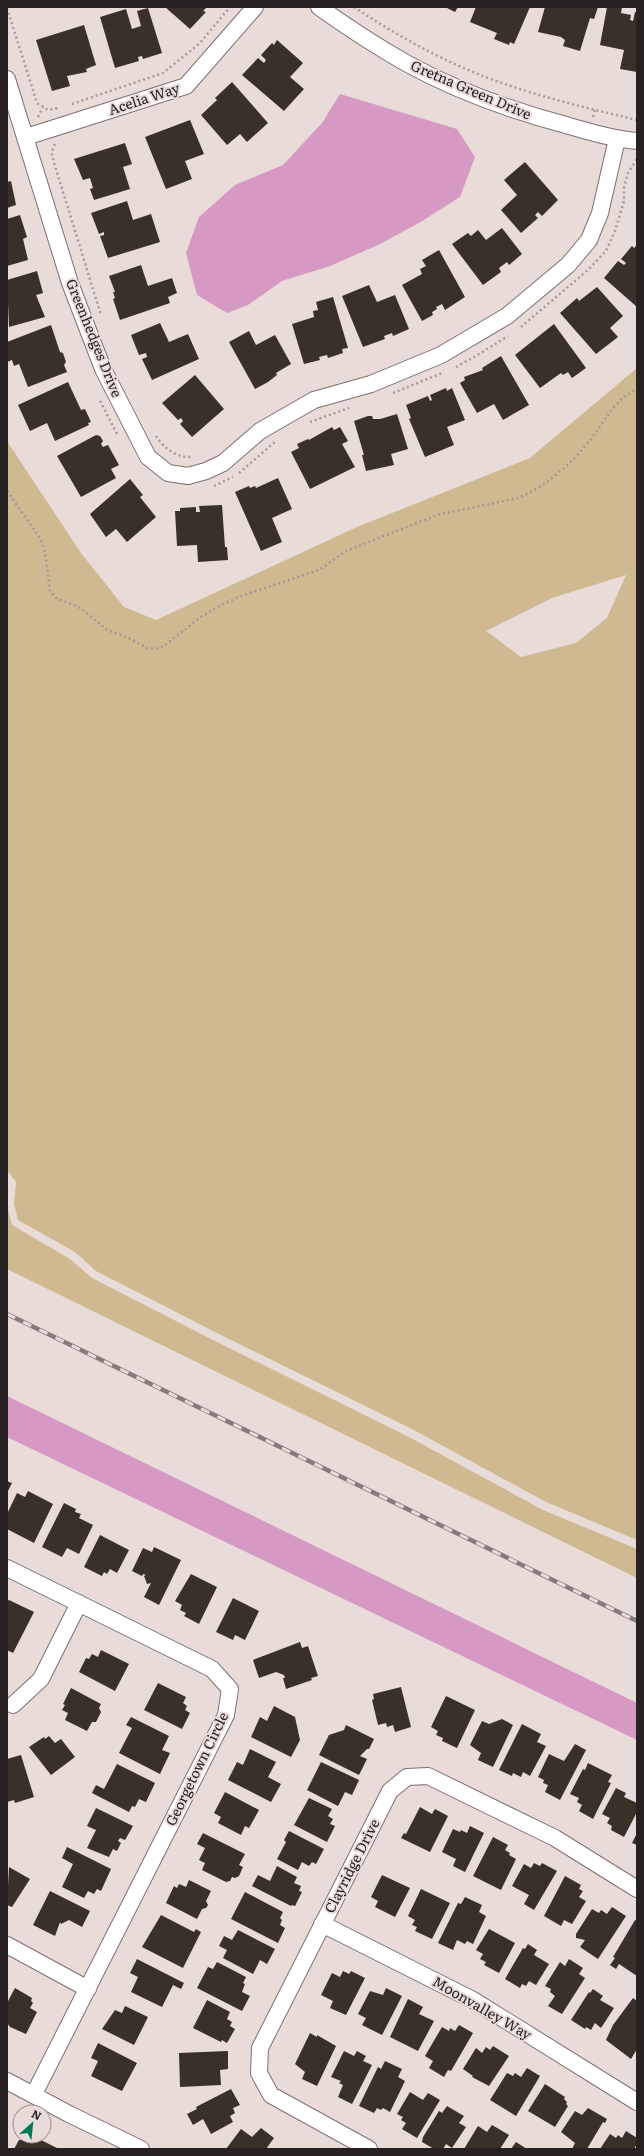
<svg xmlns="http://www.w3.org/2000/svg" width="644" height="2156" viewBox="0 0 644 2156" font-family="Literata,serif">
<rect width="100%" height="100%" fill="#e9dbd8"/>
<path fill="#ceb991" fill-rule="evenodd" d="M637 368V1540L546 1502 412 1429 219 1334 96 1271 75 1252 18 1220 14 1204 16 1182 7 1170V441L81 553 124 607 156 620 357 527 530 458ZM626 575 607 618 576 643 521 657 486 631 552 598Z
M7 1183V1206L12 1225 70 1259 92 1278 215 1341 409 1437 543 1510 637 1549V1578L7 1269Z"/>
<path fill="#d599c4" d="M340 94 457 129 475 157 460 197 419 223 378 245 330 266 282 281 248 305 227 313 197 295 186 253 199 217 235 185 283 165 322 123Z
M7 1396 637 1703V1740L7 1437Z"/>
<path fill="#39302a" d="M165 7H207L203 11 206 12 190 29Z
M445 7H458L455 12Z
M476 7H530L514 44 510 42 509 45 494 39 497 33 470 22Z
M545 7H598L594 19 590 18 580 51 563 46 565 40 561 37 538 32Z
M607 7H622L621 13 631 15 630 20 633 21 635 12H637V72L620 69 624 50 600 45Z
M148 8 162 53 143 59 142 56 138 57 139 61 115 68 100 17 126 9 132 29 141 26 137 11Z
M84 25 96 65 86 69 87 72 67 76 70 86 52 91 36 40Z
M277 40 303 63 290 77 304 89 284 111 242 75 258 58 264 63 266 60 261 55 272 43 274 45Z
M232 82 268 123 247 142 240 134 227 145 201 115 217 100 215 98Z
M190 120 204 154 185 161 192 179 166 189 145 137Z
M125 143 132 164 123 167 130 189 94 200 90 189 93 188 90 178 83 180 74 159Z
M525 162 558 200 542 216 538 212 535 215 538 218 521 233 501 210 517 195 504 180Z
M11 181 16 205 7 208V182Z
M127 201 133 220 151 214 160 242 108 258 100 236 104 235V232L99 234 91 213Z
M20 215 27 237 23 239 28 260 7 266V219Z
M502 228 522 254 509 265 507 262 499 268 501 272 483 285 452 244 468 233 471 236 478 230 486 240Z
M637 245V307L604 278 618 261 624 265 626 263 621 259 632 246 634 248Z
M439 250 465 297 445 310 442 304 436 307 437 309 432 312 433 315 422 321 402 285 422 274 420 269 426 266 422 260Z
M141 265 148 286 172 278 177 293 168 297 170 303 120 320 113 299 115 298 113 292H115L109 276Z
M37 271 43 293 36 295 45 317 9 327 7 280Z
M369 285 377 302 395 295 409 329 393 336 392 333 384 336 385 339 363 347 342 296Z
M597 287 623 316 610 328 618 337 596 354 560 313 577 298 579 301Z
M333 297 348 348 342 349 343 353 328 358 327 355 319 357 320 360 304 364 292 324 314 317 313 311 318 310 316 302Z
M160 323 169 342 188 334 199 359 152 380 142 359 147 357 146 353 139 355 131 335Z
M554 324 586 368 572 378 568 372 563 375 561 373 540 388 515 355Z
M51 325 60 352 63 353 66 362 64 365 67 372 28 387 19 364 14 366 12 360 7 362V342Z
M249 331 256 345 275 335 291 364 276 373 277 375 268 382 255 389 229 342Z
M501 356 529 405 503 420 494 404 477 413 460 383 465 380 464 377 483 370 482 368Z
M195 375 224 409 192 437 180 424 183 421 181 418 178 420 162 403Z
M68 382 81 410 85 409 91 422 88 423 89 425 55 441 47 423 30 431 18 405Z
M446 388 447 391 452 388 465 420 447 427 454 445 425 457 409 419 411 418 406 405 428 396 430 401 432 400 430 395Z
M397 414 408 449 391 454 394 465 366 471 362 455H364L354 421 368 416H372L373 419H380Z
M332 427 334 430 340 427 348 441 342 444 355 467 310 489 291 452 299 448 297 444 308 439 309 440Z
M96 435 100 436 103 441 101 444 103 447 108 445 119 465 111 469 116 478 81 497 57 456Z
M278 478 292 509 272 518 282 542 261 551 235 492 249 486 250 488 255 486 256 488Z
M130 479 143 495 140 497 156 517 127 542 116 529 106 537 90 514Z
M222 505 225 547H227L228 560 198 562 197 545 177 546 175 511H180V508L196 507V512H200L199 506Z
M7 1481 12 1483 7 1493Z
M28 1491 53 1504 34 1543 7 1529V1514L17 1493 25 1497Z
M64 1503 76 1509 75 1512 81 1514 79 1518 93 1525 79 1554 67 1548 62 1557 42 1547Z
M100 1535 129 1550 117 1573 110 1569 107 1574 104 1572 102 1576 84 1567Z
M154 1547 181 1560 159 1605 144 1597 151 1583 147 1584 144 1576 146 1575 143 1574 142 1576 132 1571 143 1548 152 1552Z
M191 1574 217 1587 199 1624 184 1616 186 1613 180 1610 182 1605 175 1601Z
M233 1598 259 1611 245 1640 235 1635 233 1640 216 1632Z
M9 1600 34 1612 13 1653 7 1650V1601Z
M300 1642 302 1648 308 1646 318 1676 311 1678 312 1680 286 1689 283 1678H285L284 1675 276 1672 259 1678 253 1660Z
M101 1650 129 1664 115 1691 79 1672 86 1658 89 1659 92 1654 98 1657Z
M158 1683 186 1697 183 1703 187 1706 185 1710 190 1713 182 1729 144 1710Z
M401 1687 411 1727 395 1732 393 1725 387 1727 386 1723 378 1725 372 1700 374 1699 373 1694Z
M71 1688 101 1704 99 1708 101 1712 96 1722H92L87 1731 65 1720 68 1713 62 1710 65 1705 63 1704Z
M446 1696 475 1710 457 1748 442 1741 443 1738 436 1735 438 1731 431 1727Z
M274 1706 295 1717 300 1740 291 1757 251 1737 260 1717 267 1721Z
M131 1717 169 1736 162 1750 170 1753 160 1774 119 1753 132 1728 126 1725Z
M502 1719 513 1725 493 1767 478 1760 481 1753 470 1745 482 1721 489 1724Z
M522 1724 541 1734 537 1742 546 1746 530 1776 523 1772 521 1777 513 1773 512 1776 499 1770Z
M346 1725 374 1739 369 1749H367L360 1756 367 1759 359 1775 319 1755 329 1735 344 1730Z
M49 1736 55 1743 61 1739 75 1757 51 1775 29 1747 44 1737 45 1739Z
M575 1744 586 1750 560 1800 545 1792 548 1785 543 1783 544 1780 538 1777 549 1754 564 1761Z
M250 1749 276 1762 268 1777 281 1784 271 1802 228 1780 237 1762 243 1765Z
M21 1755 34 1797 15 1803 14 1800 7 1802V1759Z
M321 1762 359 1780 352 1795 345 1792 338 1806 307 1790Z
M588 1763 612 1775 608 1782 611 1783 593 1819 579 1811 582 1805 577 1802 579 1798 570 1794 583 1769 585 1770Z
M117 1764 155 1783 146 1802 139 1799 135 1807 132 1806 129 1812 92 1793 96 1785 104 1789Z
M616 1788 626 1793 624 1797 637 1803V1812L624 1837 611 1830 612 1826 607 1823 610 1818 602 1814Z
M225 1792 259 1810 249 1828 245 1826 241 1835 218 1823 221 1817 214 1813Z
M309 1798 332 1809 328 1816 333 1819 330 1824 335 1826 327 1842 294 1825Z
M420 1807 432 1814 435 1809 448 1816 430 1852 401 1838 404 1833 406 1834Z
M96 1808 133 1826 125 1840 120 1838 118 1841 121 1843 117 1851 113 1849 109 1857 87 1848 96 1830 87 1826Z
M470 1826 484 1833 465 1872 453 1866 456 1859 442 1852 453 1829 460 1832 461 1830 467 1833Z
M289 1831 324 1849 316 1864 312 1862 309 1866 302 1862 298 1870 277 1859 286 1842 284 1840Z
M203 1833 245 1854 239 1865 243 1867 239 1876 235 1878 232 1877 230 1881 226 1882 202 1870 205 1863 199 1860 205 1848 197 1844Z
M637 1833V1845L632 1843Z
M493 1837 508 1845 505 1850 510 1853 509 1855 516 1859 501 1890 473 1876Z
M67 1847 111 1869 101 1891 97 1889 94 1894 88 1891 84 1898 62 1887 73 1864 62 1858Z
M534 1863 540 1866 542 1863 557 1871 534 1910 524 1904 529 1895 512 1886 524 1864 531 1868Z
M277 1866 297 1877 294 1883 301 1886 299 1891 302 1892 295 1906 292 1905 291 1906 252 1886 258 1875 270 1881Z
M9 1867 30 1879 12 1907 7 1905Z
M382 1875 410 1888 395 1917 375 1907 378 1901 371 1897Z
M565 1876 581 1885 579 1889 583 1891 579 1897 586 1901 572 1924 564 1920 561 1926 544 1916Z
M189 1880 211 1891 206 1901 208 1905 206 1908 202 1909 197 1919 166 1903 174 1886 177 1888 179 1884 186 1887Z
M421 1889 450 1903 432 1939 415 1931 417 1927 412 1925 415 1920 408 1916Z
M50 1891 90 1911 82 1927 69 1920 61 1924 60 1922 55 1936 33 1925Z
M245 1892 283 1912 280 1918 282 1920 280 1925 285 1928 278 1943 231 1919Z
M465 1897 482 1905 479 1912 486 1916 473 1944 467 1941 465 1944 457 1940 453 1950 438 1943 458 1903 461 1904Z
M612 1907 626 1916 598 1959 580 1947 585 1940 576 1938V1934L592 1909 599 1913 601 1910 607 1914Z
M161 1915 194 1932 196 1929 201 1932 183 1968 142 1947Z
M635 1920 637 1921V1976L619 1964 616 1969 610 1965 615 1958 613 1957Z
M489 1929 515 1943 499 1973 484 1965 486 1962 480 1959 483 1954 476 1950Z
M238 1930 275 1949 267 1964 260 1960 253 1974 223 1958 227 1950 219 1946 224 1936 232 1940Z
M528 1944 537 1950 534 1955 549 1964 536 1985 529 1981 526 1986 522 1984 520 1988 505 1979 523 1948 525 1949Z
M137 1959 184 1983 181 1989 173 1985 162 2007 131 1992 138 1977 130 1973Z
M569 1959 583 1968 579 1974 585 1978 562 2014 548 2006 555 1996 550 1992 551 1989 545 1986 560 1962 565 1966Z
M217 1962 246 1977 243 1983 245 1984 242 1992 250 1996 242 2011 197 1988 208 1967 213 1969Z
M343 1971 349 1974 351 1971 365 1978 346 2015 330 2008 333 2001 321 1995 332 1973 340 1977Z
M15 1988 32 1998 31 2001 33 2003 30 2008 37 2012 26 2034 10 2027 7 2023V2003Z
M386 1988 402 1996 382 2035 362 2025 366 2018 358 2014 370 1991 383 1995Z
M593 1989 603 1996 600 2000 614 2008 601 2028 595 2023 591 2030 586 2027 585 2029 571 2020 589 1992 590 1993Z
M633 1998 637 2001V2049L631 2059 606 2040 613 2025Z
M408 1999 423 2007 419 2014 434 2021 418 2051 390 2037Z
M207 2000 230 2012 227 2019 232 2022 230 2026 235 2029 227 2043 222 2040 221 2042 193 2028Z
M125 2006 148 2017 134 2045 102 2029 115 2010 122 2013Z
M459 2025 473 2033 451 2071 448 2070 444 2077 429 2068 433 2061 425 2056 442 2027 449 2031 450 2028 455 2031Z
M310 2033 317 2037V2035L336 2046 317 2086 302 2079 305 2072 295 2064Z
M98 2043 137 2063 122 2091 91 2076 98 2061 91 2058Z
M493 2046 509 2056 489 2086 472 2077 473 2076 463 2069 476 2048 482 2053 486 2047 490 2050Z
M228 2051V2069L220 2070 221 2085 180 2087 179 2053Z
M344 2051 354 2056 357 2051 366 2056 363 2061 372 2065 352 2104 338 2097 343 2085 339 2083 341 2081 331 2077Z
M385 2061 402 2069 398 2077 405 2081 390 2112 383 2108 381 2110 377 2108 374 2113 359 2106 378 2067 381 2069Z
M527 2068 540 2076 516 2116 490 2100 507 2073 513 2076 515 2073 521 2077Z
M545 2084 565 2097 564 2099 567 2102 566 2104 568 2106 555 2127 528 2111Z
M231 2089 240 2105 233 2108 235 2113 230 2116 233 2122 211 2134 203 2119 193 2125 187 2114 197 2109 196 2107Z
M410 2092 423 2100 428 2093 440 2100 417 2138 402 2129 406 2123 401 2120 403 2117 397 2114Z
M447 2106 464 2116 459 2123 466 2127 452 2148 446 2144 443 2149H434L422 2142 423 2137 439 2111 442 2113Z
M588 2108 607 2119 605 2123 603 2122 587 2149H572L575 2143 561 2132 575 2111 582 2115Z
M492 2125 509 2135 500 2149H464L478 2126 487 2132Z
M261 2128 274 2138 266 2149H226L241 2129 252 2137Z
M626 2131 637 2138V2144L634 2149H600L610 2134 616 2138 618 2135 622 2138Z
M19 2140H41L59 2149H14Z
M516 2142 527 2149H511Z"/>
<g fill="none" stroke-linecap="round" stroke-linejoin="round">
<defs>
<path id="minor" d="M319 7C347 27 376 46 406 63 455 90 513 111 566 125 590 132 613 139 637 141
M7 79 70 283 103 369 148 457 168 473 188 476 206 471 223 463 260 431 314 400 371 384 441 355 507 316 568 265 589 240 600 213 617 139
M26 137 186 86 255 7
M7 1568 212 1669 230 1689 226 1715 34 2094
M13 1705 41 1679 79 1603
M322 1924 473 2000 637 2102
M7 1945 88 1989
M7 2081 69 2114 141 2149
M369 2149 271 2095 259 2073 260 2048 390 1791 407 1777 428 1776 555 1838 637 1889"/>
</defs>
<use href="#minor" stroke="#7d706e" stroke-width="18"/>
<path stroke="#a49997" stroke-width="2.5" stroke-dasharray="2 3" stroke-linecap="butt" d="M354 7C399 37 448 64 499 82 544 98 591 109 637 120
M7 8 37 103 48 110 59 108
M72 104 163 73 200 43 230 7
M38 117 43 107
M593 117 595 110
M55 144 52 151V156L101 315
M521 327 588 270 606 251 615 231 624 201V188L628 173 637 159
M456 367 476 356 508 336
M393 393 442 373
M100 401 118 436
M310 422 349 408
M156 436C163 447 176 458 191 457
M239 473 276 441
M214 486 233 477
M7 491 40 538 45 552 50 591 56 598 81 608 107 630 127 637 147 648 156 649 164 646 201 617 221 605 241 596 319 570 346 551 437 515 518 498C544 487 568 467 586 445 604 424 611 402 637 389"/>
<use href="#minor" stroke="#fff" stroke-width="16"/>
<defs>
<path id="rail" d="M7 1314 637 1621"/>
</defs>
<use href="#rail" stroke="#857b79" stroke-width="4.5"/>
<use href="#rail" stroke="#e9dbd8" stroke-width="3" stroke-dasharray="9" stroke-linecap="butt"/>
</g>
<g text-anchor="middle" stroke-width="4" stroke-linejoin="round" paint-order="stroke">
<g font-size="14" fill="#272221" stroke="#e9dbd8">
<text transform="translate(471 90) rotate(23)" y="5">Gretna Green Drive</text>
<text transform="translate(144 99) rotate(-18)" y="5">Acelia Way</text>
<text transform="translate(94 338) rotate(68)" y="5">Greenhedges Drive</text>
<text transform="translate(197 1769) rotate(-64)" y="5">Georgetown Circle</text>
<text transform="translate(352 1866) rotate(-63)" y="5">Clayridge Drive</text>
<text transform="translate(482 2008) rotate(30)" y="5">Moonvalley Way</text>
</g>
</g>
<rect width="644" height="2156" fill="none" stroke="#272221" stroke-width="16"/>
<g transform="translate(32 2124) rotate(27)"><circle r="19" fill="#e9dbd8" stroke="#9b918f"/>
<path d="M0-3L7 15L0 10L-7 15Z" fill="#027a56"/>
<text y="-6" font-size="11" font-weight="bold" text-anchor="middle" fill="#272221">N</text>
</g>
</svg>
